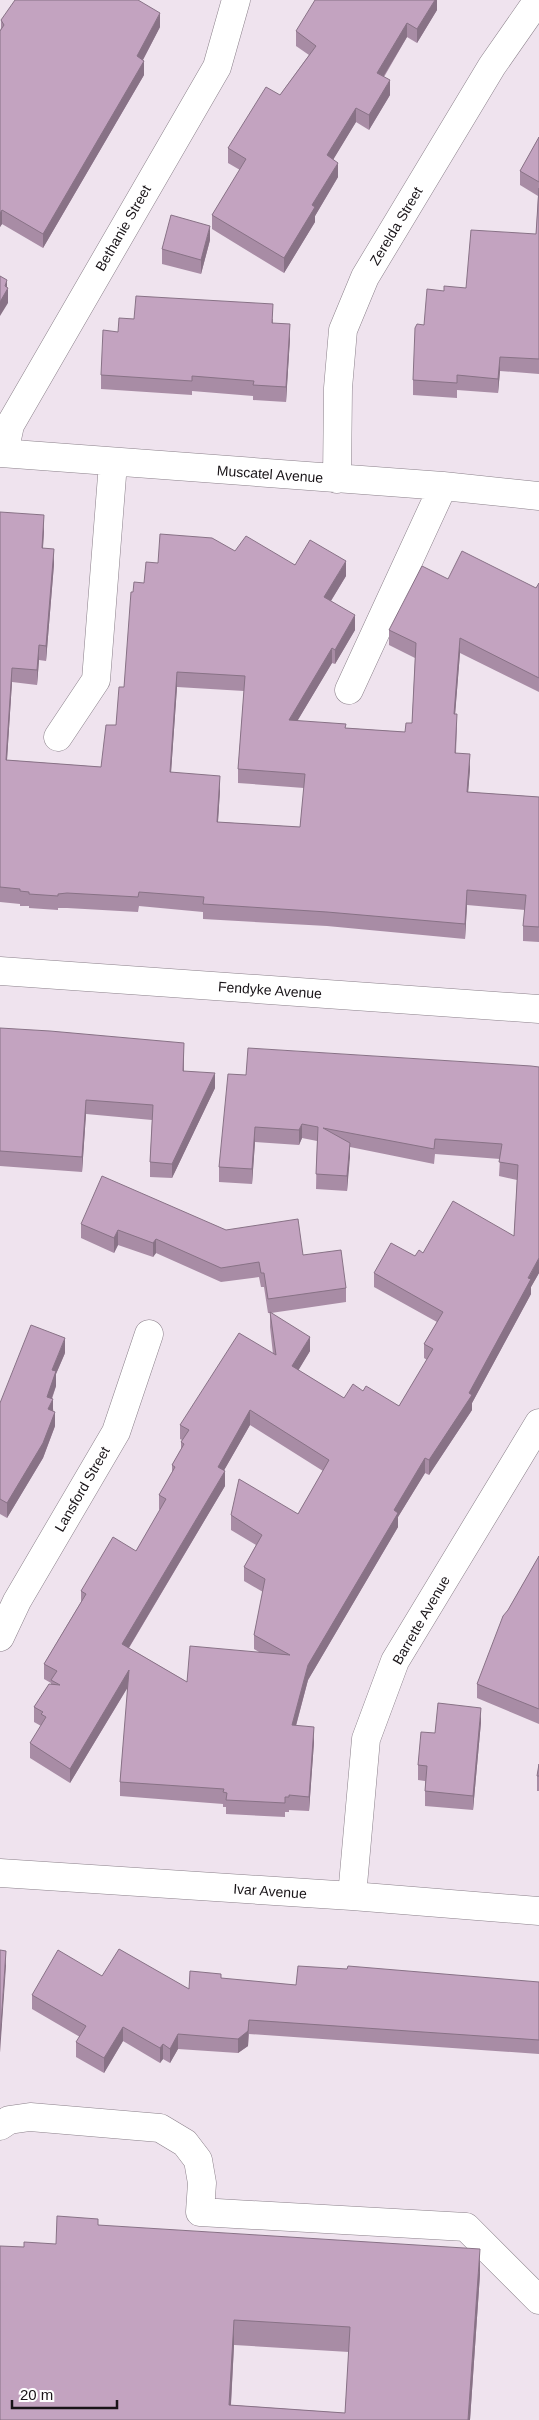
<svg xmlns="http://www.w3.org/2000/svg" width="539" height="2420" viewBox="0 0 539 2420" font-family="Helvetica,sans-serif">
<rect width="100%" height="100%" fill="#efe3ee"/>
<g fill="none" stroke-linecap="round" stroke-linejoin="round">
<defs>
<path id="minor" d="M0 453 443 486 539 496
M4 453 10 425 217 67 236 0
M337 479 338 388 343 330 365 277 492 66 538 0
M349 690 443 486
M58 737 96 680 113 463
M0 971 539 1009
M0 1637 17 1601 116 1432 149 1334
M0 1873 352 1896 539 1911
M352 1896 366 1739 395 1661 539 1423
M0 2126 9 2120 30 2117 160 2128 185 2143 198 2160 202 2183 200 2212 466 2227 539 2300"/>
</defs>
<use href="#minor" stroke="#8b808a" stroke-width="29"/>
<use href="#minor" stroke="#fff" stroke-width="28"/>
</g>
<path fill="#a88ca5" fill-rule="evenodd" d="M437 0V10L417 43 407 37 384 77 390 95 369 130 356 122 333 159 338 177 315 216V222L284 273 212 229V215L240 170 228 163V148L280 95 309 55 296 46V31Z
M1 20 160 27 143 60 144 75 43 248 2 224 0 227V31L1 28Z
M539 137V374L500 371 498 393 457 390V398L413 395V380L424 325 444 291 466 288 536 234 538 196 520 185V171Z
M210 240 201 274 162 264V249Z
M134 319H273V323L290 338 286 402 253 400V396L192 391V395L101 389V375L118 332Z
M0 512 44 530 43 548 54 564 46 661 39 660 37 685 12 682 7 760 101 767 116 725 124 687 133 592 144 583 158 563 235 551 346 576 331 601 355 630 335 664 332 663 297 721 346 728 405 732 412 723 415 658 389 645V630L448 579 536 588 539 583V692L460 653 455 714 457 728 456 753 470 769 468 792 539 797V942L523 941V926L525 910 467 905 465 939 327 926 203 919V912L139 906 138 912 67 908H58V910L29 908V906H20V904L0 902ZM177 687 244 691 238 769V783L304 788 300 827 218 822 220 790 171 772Z
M0 1028 184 1057V1071L215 1088 172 1178 150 1177V1162L152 1120 86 1114 82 1172 0 1166Z
M539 1067V1273L531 1287V1294L472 1403V1410L429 1475 425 1473 398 1517V1527L308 1680 296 1726 314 1742 309 1811 289 1810V1812H285V1817L226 1814V1807H223V1804L120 1796V1782L128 1687 70 1783 30 1758V1743L41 1726 34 1722V1707L51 1684V1683L44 1679V1664L81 1602V1591L136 1551 160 1510 159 1509V1495L172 1473V1465L181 1449V1442L182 1440 180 1439V1425L273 1354 270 1327V1313H268L264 1287H261L259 1277 221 1282 156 1253 153 1257 118 1245 114 1253 81 1238V1224L226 1230 303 1255 346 1288V1302L271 1313 310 1351 298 1370 344 1398 363 1391 399 1406 427 1360 424 1358V1344L437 1322 374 1287V1273L423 1253 514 1236 517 1180 499 1176 500 1159 435 1154 434 1164 350 1147 347 1191 316 1189 317 1141 302 1138 299 1145 255 1142 252 1184 219 1182V1167L246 1075ZM250 1425 323 1471 298 1514 231 1515V1530L256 1545 244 1567V1581L263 1592 254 1635V1649L259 1652 187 1682 129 1648 225 1486 224 1470Z
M65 1353 56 1374V1386L52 1399 55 1426 43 1458 7 1518 0 1514V1403Z
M539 1556V1724L477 1698V1684L508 1610Z
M481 1722 473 1810 425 1806V1781L418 1780V1765L435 1733Z
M539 1764V1791H537V1776Z
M102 1976 189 1989 221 1979 296 1985 539 1982V2054L249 2034 248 2046 238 2053 178 2049 170 2063 163 2059 160 2063 123 2041 104 2073 76 2057V2042L80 2037 32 2009V1995Z
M98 2225 480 2274 470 2420H0L24 2247 56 2244ZM234 2345 349 2352 345 2413 231 2405Z"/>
<path fill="#887286" d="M435 0H437V10L417 43V29Z
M160 13V27L137 71V56Z
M407 23V37L377 87V73Z
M144 61V75L43 248V234Z
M390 80V95L369 130V115Z
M356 108V122L327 170V155Z
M338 163V177L315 216V222L284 273V258L312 205Z
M2 210V224L0 227V213Z
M210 226V240L201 274V260Z
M7 280V290L8 288V303L0 316V302L5 286Z
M290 324V338L286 402V387Z
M500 357V371L498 393V379Z
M44 515V530L42 562V548Z
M54 549V564L46 661V646Z
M346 561V576L324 612V597Z
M355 615V630L335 664V650Z
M460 638V653L454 728V714Z
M39 645V660L37 685V670Z
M332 648V663L289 735V720Z
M12 668V682L6 775V760Z
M177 672V687L170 787V772Z
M470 754V769L467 806V792Z
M220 776V790L217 836V822Z
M467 890V905L465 939V924Z
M184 1043V1057L183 1086V1071Z
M215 1073V1088L172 1178V1164Z
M86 1100V1114L82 1172V1157Z
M302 1124V1138L299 1145V1130Z
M255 1127V1142L252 1184V1169Z
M350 1143V1157L347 1191V1176Z
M118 1230V1245L114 1253V1238Z
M156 1239V1253L153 1257V1243Z
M539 1258V1273L531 1287V1294L472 1403V1410L429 1475V1460L469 1393Z
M310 1337V1351L292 1381V1366Z
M65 1338V1353L56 1374V1386L47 1411V1397L52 1370Z
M53 1399V1414L48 1409Z
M250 1410V1425L218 1481V1467Z
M55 1412V1426L43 1458 7 1518V1503Z
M425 1458V1473L398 1517V1527L308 1680 292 1740V1725L308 1665 394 1510Z
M225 1471V1486L122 1659V1644Z
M129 1670V1685L70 1783V1769Z
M481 1708V1722L473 1810V1796Z
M314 1727V1742L309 1811V1797Z
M6 1951V1966L0 2053V2039Z
M249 2020 248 2046 238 2053V2039Z
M123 2027V2041L104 2073V2058Z
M178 2034V2049L170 2063V2049Z
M163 2044V2059L160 2063V2048Z
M480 2249V2274L470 2420H468Z
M234 2320V2345L230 2420 229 2405Z"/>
<path fill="#c3a3c0" stroke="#887286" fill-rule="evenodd" d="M15 0H138L160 13 137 56 144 61 43 234 2 210 0 213V31L4 25 1 20Z
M315 0H435L417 29 407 23 377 73 390 80 369 115 356 108 327 155 338 163 312 205 315 207 284 258 212 215 246 159 228 148 266 87 280 95 316 46 296 31Z
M539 137V182L520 171Z
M539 188V359L500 357 498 379 457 375V383L413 380 415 328 417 324 424 325 427 289 444 291V286L466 288 471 230 536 234Z
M171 215 210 226 201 260 162 249Z
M0 276 7 280 5 286 8 288 0 302Z
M136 296 273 304 272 323 290 324 286 387 253 385 254 381 192 376V381L101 375 103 330 118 332 119 318 134 319Z
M0 512 44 515 42 548 54 549 46 646 39 645 37 670 12 668 6 760 101 767 106 725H116L119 687H124L131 592H133L134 582 144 583 146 562 158 563 160 534 212 538 235 551 246 536 295 565 310 540 346 561 324 597 355 615 335 650 332 648 289 720 346 724 345 728 405 732 406 723H412L416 643 389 630 422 566 448 579 462 551 536 588 539 583V678L460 638 454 714H457L455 753 470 754 467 792 539 797V927L523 926 526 895 467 890 465 924 327 912 203 904 204 897 139 892 138 897 67 893 58 894V896L29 894V892L20 891V889L0 887ZM177 672 245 676 238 769 305 774 300 827 217 822 220 776 170 772Z
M0 1028 50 1031 184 1043 183 1071 215 1073 172 1164 150 1162 153 1105 86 1100 82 1157 0 1151Z
M248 1048 531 1066 539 1067V1258L528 1278 531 1279 469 1393 472 1395 429 1460 425 1458 394 1510 398 1513 308 1665 292 1725 314 1727 309 1797 289 1795V1797H285V1803L226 1800 227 1793 223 1792 224 1789 120 1782 129 1670 70 1769 30 1743 46 1717 41 1714 43 1712 34 1707 49 1684 60 1685 51 1680 57 1671 44 1664 86 1594 81 1591 113 1537 136 1551 166 1499 159 1495 175 1467 172 1465 184 1444 181 1442 189 1430 180 1425 239 1333 276 1355 270 1312 310 1337 292 1366 344 1398 353 1384 363 1391 366 1386 399 1406 433 1349 424 1344 443 1312 374 1273 391 1243 415 1256 419 1250 423 1253 453 1201 514 1236 518 1165 499 1162 502 1144 435 1139 434 1149 323 1128 350 1143 347 1176 316 1174 318 1127 302 1124 299 1130 255 1127 252 1169 219 1167 228 1074 246 1075ZM250 1410 329 1460 298 1514 239 1479 231 1515 262 1535 244 1567 265 1579 254 1635 290 1655 190 1646 187 1682 122 1644 225 1471 218 1467Z
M102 1176 226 1230 298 1219 303 1255 341 1250 346 1288 268 1299 264 1273H261L259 1262 221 1268 156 1239 153 1243 118 1230 114 1238 81 1224Z
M31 1325 65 1338 52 1370 56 1371 47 1397 53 1399 48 1409 55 1412 43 1443 7 1503 0 1499V1403Z
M539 1556V1709L477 1684 503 1616 508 1610Z
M438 1703 481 1708 473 1796 425 1791 427 1766 418 1765 421 1732 435 1733Z
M539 1764V1776H537Z
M119 1949 189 1989 190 1971 221 1974V1978L296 1985 298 1966 347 1969 348 1966 539 1982V2040L249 2020 248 2031 238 2039 178 2034 170 2049 163 2044 160 2048 123 2027 104 2058 76 2042 86 2026 32 1995 58 1950 102 1976Z
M0 1950 6 1951 0 2039Z
M57 2216 98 2219V2225L480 2249 468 2420H0V2246L24 2247V2242L56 2244ZM234 2320 350 2327 345 2413 229 2405Z"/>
<g text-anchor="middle" stroke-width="4" stroke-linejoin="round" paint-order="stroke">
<g font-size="14" fill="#191418" stroke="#fff">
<text transform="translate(396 226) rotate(-59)" y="5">Zerelda Street</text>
<text transform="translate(123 228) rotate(-60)" y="5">Bethanie Street</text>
<text transform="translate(270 474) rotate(4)" y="5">Muscatel Avenue</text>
<text transform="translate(270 990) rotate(4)" y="5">Fendyke Avenue</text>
<text transform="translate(82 1489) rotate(-60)" y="5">Lansford Street</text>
<text transform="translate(421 1620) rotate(-60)" y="5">Barrette Avenue</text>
<text transform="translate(270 1891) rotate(4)" y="5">Ivar Avenue</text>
</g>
</g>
<path d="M12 2400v8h105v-8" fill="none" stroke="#191418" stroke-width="2.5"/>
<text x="20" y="2400" font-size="15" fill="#191418" stroke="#ffffff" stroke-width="4" paint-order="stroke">20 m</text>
</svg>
